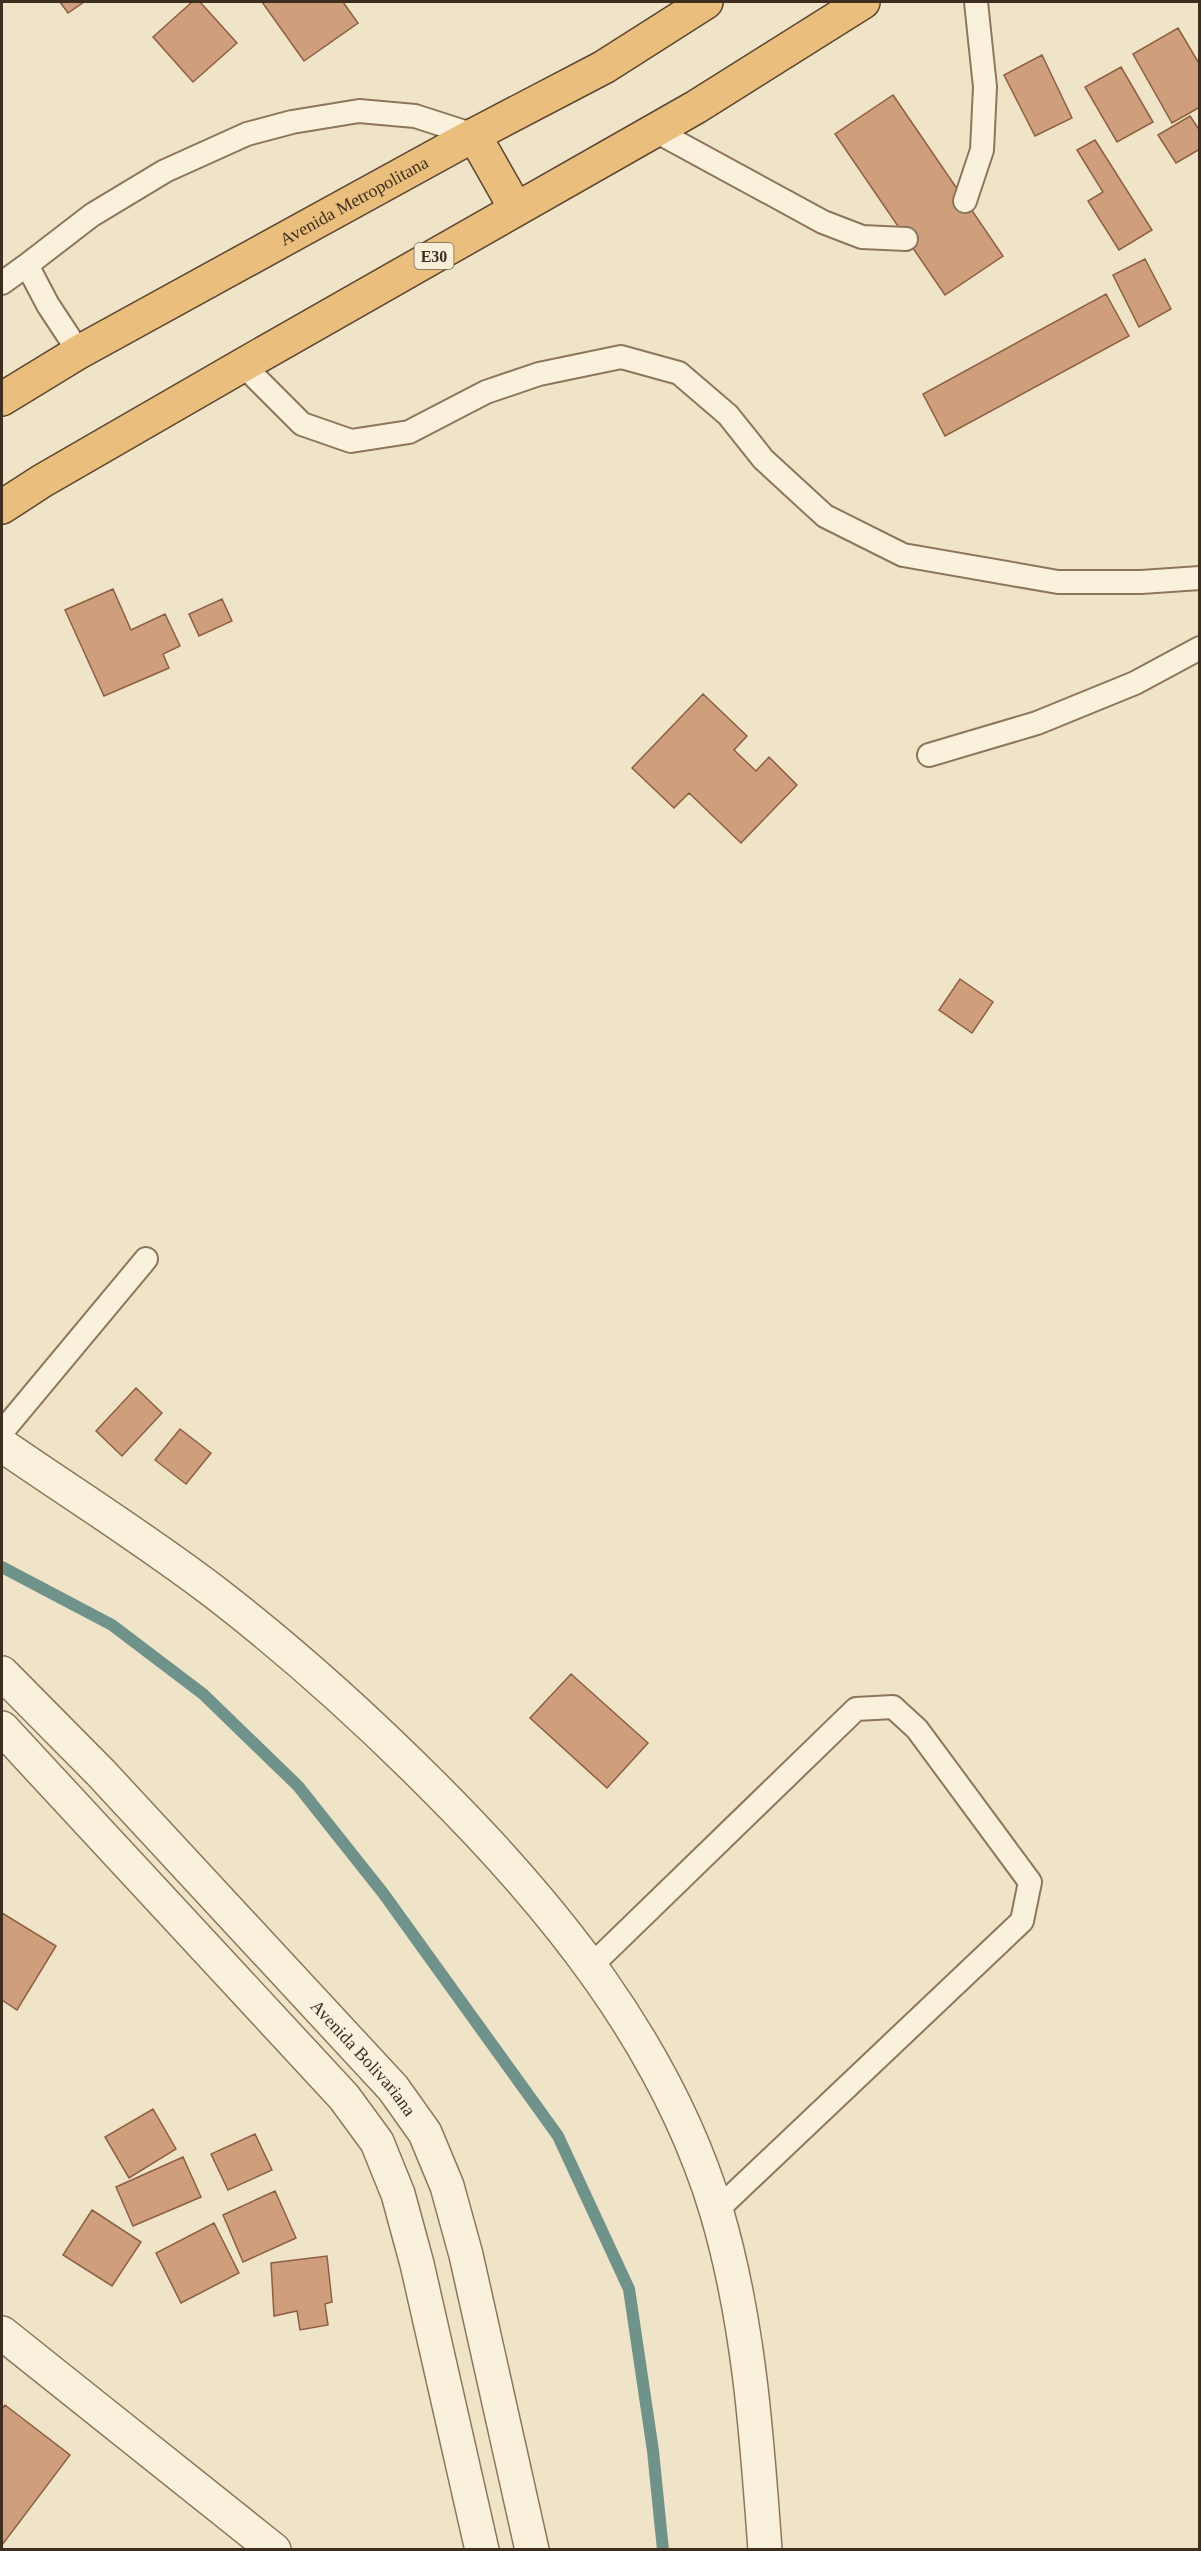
<svg xmlns="http://www.w3.org/2000/svg" width="1201" height="2551" viewBox="0 0 1201 2551" font-family="'Times New Roman',serif">
<rect width="100%" height="100%" fill="#f0e4c8"/>
<g fill="none" stroke-linecap="round" stroke-linejoin="round">
<path stroke="#6f938a" stroke-width="12" d="M2 1567 112 1625 203 1694 298 1786 383 1893 558 2136 629 2289 653 2451 663 2550"/>
</g>
<path fill="#cf9f7d" stroke="#8d5f41" stroke-width="1.5" d="M60 2H84L68 13Z
M192 2H200L237 43 193 82 153 37Z
M262 2H343L358 23 304 61Z
M1178 28 1200 65V107L1172 123 1133 54Z
M1042 55 1072 118 1035 136 1004 75Z
M1121 67 1153 122 1117 142 1085 87Z
M893 95 1003 256 945 295 835 134Z
M1190 116 1200 131V149L1176 163 1158 135Z
M1095 140 1152 230 1119 250 1088 201 1103 192 1077 150Z
M1145 259 1171 309 1139 327 1113 275Z
M1106 294 1129 336 945 436 923 394Z
M113 589 131 630 165 614 180 646 163 654 169 668 104 696 65 610Z
M222 599 232 621 199 636 189 614Z
M703 694 747 736 734 750 756 771 769 757 797 785 741 843 689 793 674 808 632 768Z
M960 979 993 1002 972 1033 939 1010Z
M136 1388 162 1413 122 1456 96 1431Z
M180 1429 211 1453 186 1484 155 1460Z
M571 1674 648 1743 607 1788 530 1718Z
M2 1913 56 1946 17 2010 2 2000Z
M153 2109 176 2149 129 2178 105 2137Z
M255 2134 272 2170 228 2190 211 2154Z
M183 2157 201 2197 133 2226 116 2187Z
M275 2191 296 2238 243 2262 223 2215Z
M92 2210 141 2242 112 2286 63 2255Z
M214 2223 239 2273 181 2303 156 2253Z
M327 2256 332 2302 325 2304 328 2325 300 2330 297 2311 274 2316 271 2263Z
M5 2405 70 2455 2 2545V2409Z"/>
<g fill="none" stroke-linecap="round" stroke-linejoin="round">
<defs>
<path id="service" d="M654 130 823 222 862 237 906 239
M965 201 982 150 985 87 976 2
M2 283 27 265
M79 352 48 305 27 265 92 215 165 171 247 134 292 122 359 111 415 116 474 135
M243 365 302 424 351 441 409 432 486 392 539 374 621 357 679 373 728 415 763 459 825 516 903 555 1058 582H1141L1200 578
M929 755 1037 723 1135 683 1200 648
M2 1432 146 1259
M591 1966 856 1709 893 1707 917 1729 1030 1882 1022 1921 717 2210"/>
<g id="minor">
<path d="M2 1445C73 1494 148 1541 217 1594 292 1652 362 1715 429 1782 552 1904 667 2045 717 2213 749 2322 757 2437 765 2550"/>
<path id="s1" d="M2 1673 101 1773 393 2088 425 2133 447 2186 466 2255 532 2550"/>
<path d="M2 1728 344 2097 377 2142 398 2194 417 2264 482 2550"/>
<path d="M2 2333 274 2550"/>
</g>
<g id="trunk">
<path d="M474 135 516 209"/>
<path id="s2" d="M2 399 79 352 474 135 604 67 706 2"/>
<path d="M2 507 42 481 243 365 696 107 863 2"/>
</g>
</defs>
<use href="#service" stroke="#8d765c" stroke-width="26"/>
<use href="#minor" stroke="#8d765c" stroke-width="36"/>
<use href="#trunk" stroke="#5b4430" stroke-width="36"/>
<use href="#service" stroke="#faf1dc" stroke-width="22"/>
<use href="#minor" stroke="#faf1dc" stroke-width="33"/>
<use href="#trunk" stroke="#eabe7c" stroke-width="33"/>
</g>
<g text-anchor="middle" stroke-width="6" stroke-linejoin="round" paint-order="stroke">
<rect fill="#f7eed8" stroke="#756857" stroke-width="1.5" x="414.5" y="243" width="39" height="26" rx="4.5"/>
<g font-size="16" font-weight="bold" fill="#3d2e20">
<text x="434" y="262">E30</text>
</g>
<g font-size="18" fill="#3d2e20" stroke="#f7eed8">
<text dy="6" stroke="none"><textPath href="#s2" startOffset="404">Avenida Metropolitana</textPath></text>
<text dy="6" stroke="none"><textPath href="#s1" startOffset="528">Avenida Bolivariana</textPath></text>
</g>
</g>
<rect width="1201" height="2551" fill="none" stroke="#3d2e20" stroke-width="6"/>
</svg>
